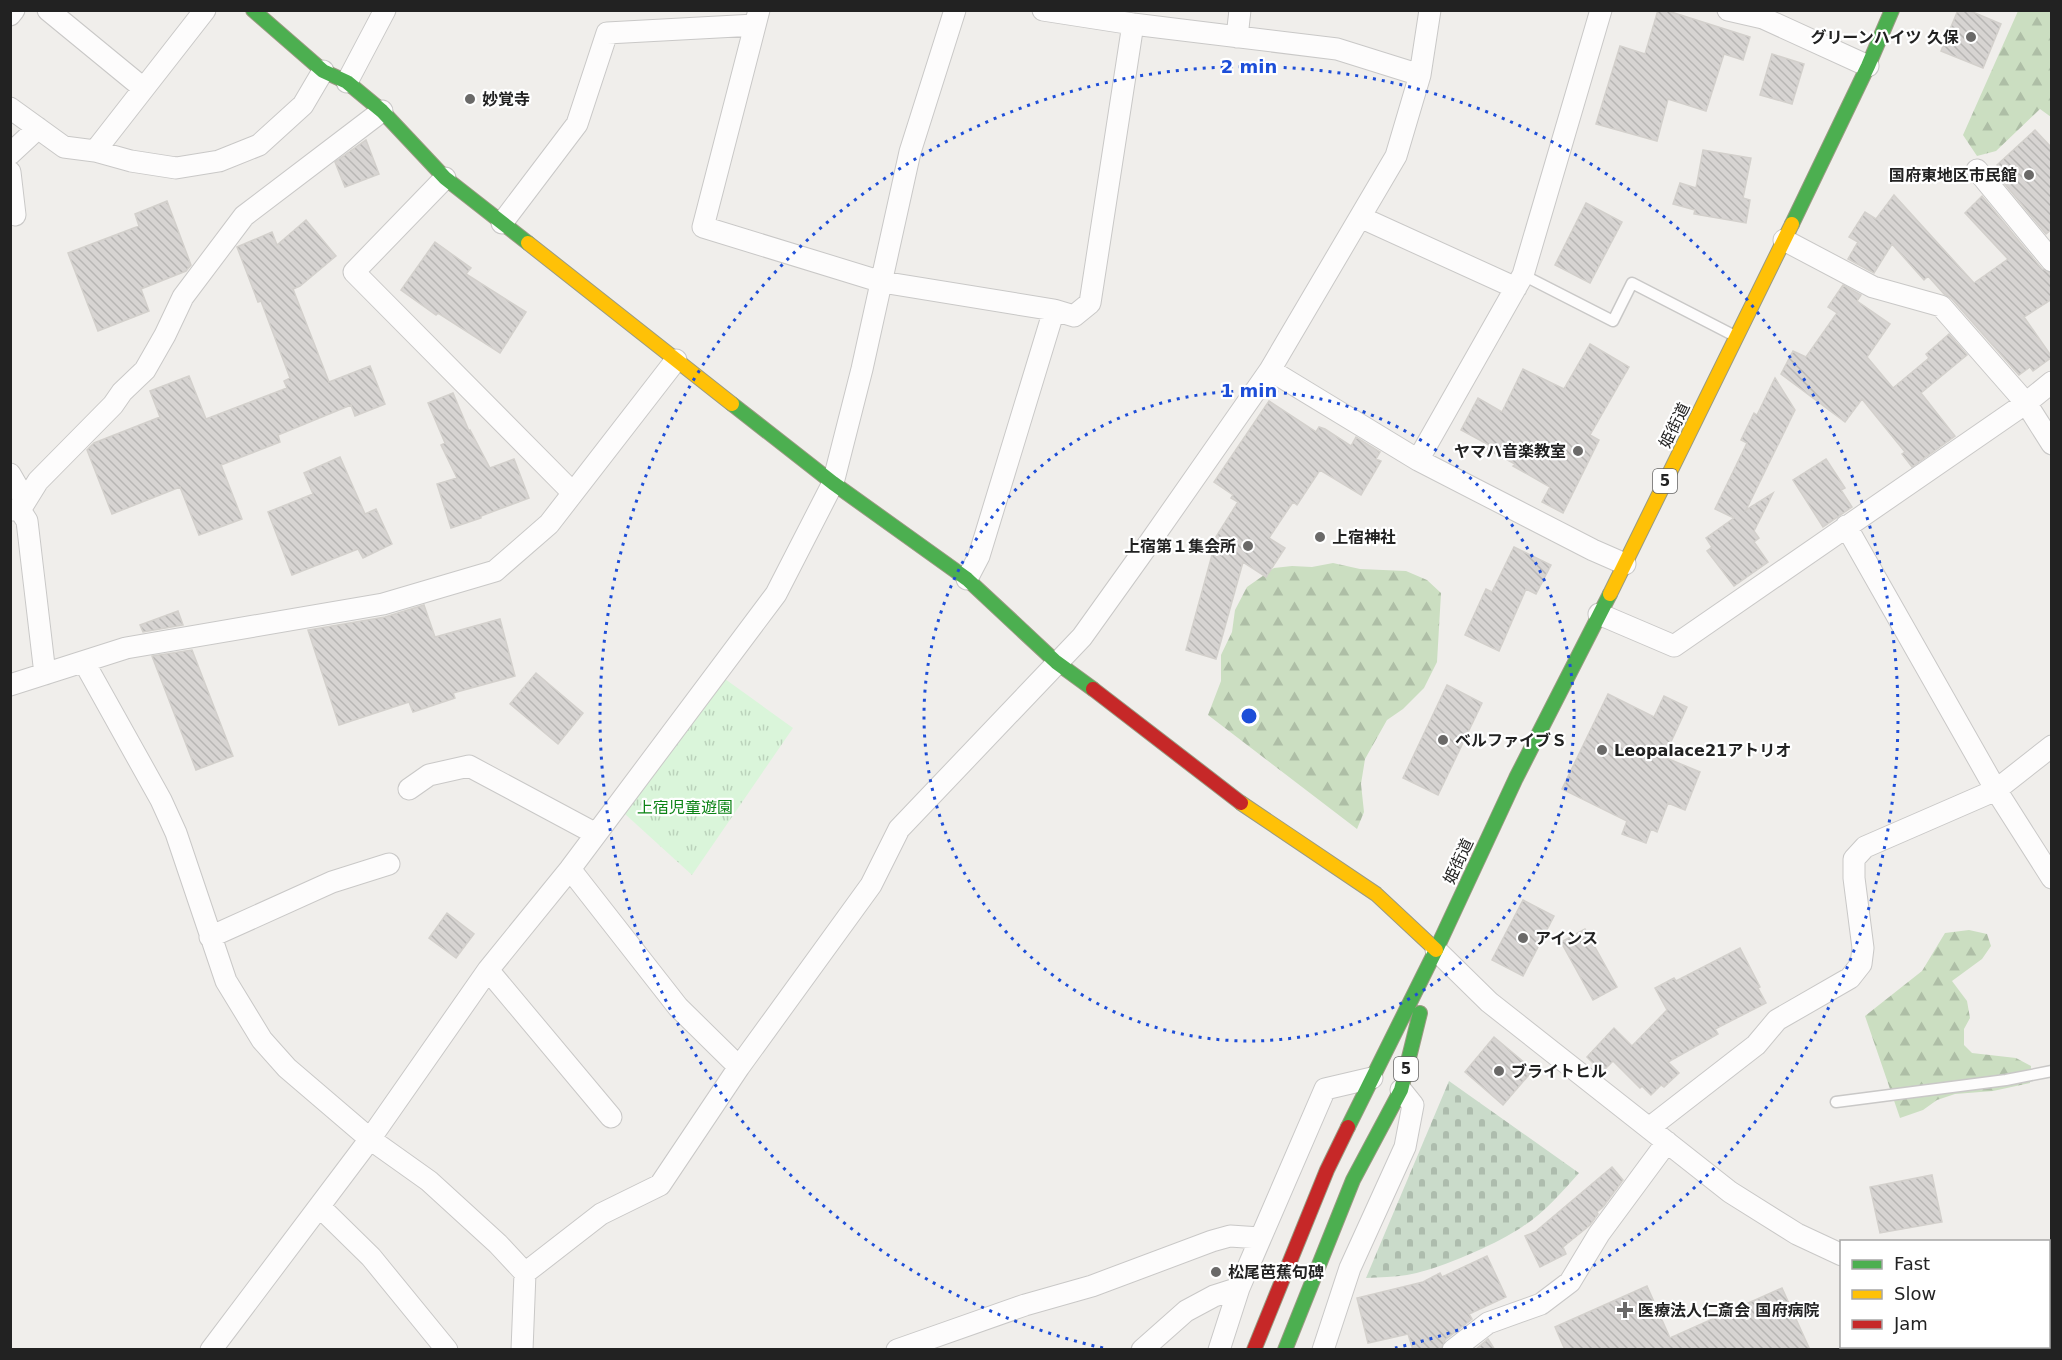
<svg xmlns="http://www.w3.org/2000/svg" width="2062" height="1360" viewBox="0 0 2062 1360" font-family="'DejaVu Sans','Noto Sans JP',sans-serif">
<defs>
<pattern id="forest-firs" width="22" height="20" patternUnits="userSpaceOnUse" patternTransform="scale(1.5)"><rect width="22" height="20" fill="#cbdec1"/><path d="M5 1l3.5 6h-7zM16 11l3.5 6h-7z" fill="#aebea6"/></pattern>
<pattern id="cemetery-stones" width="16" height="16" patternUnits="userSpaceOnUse" patternTransform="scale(1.5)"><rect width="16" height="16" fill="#cadbca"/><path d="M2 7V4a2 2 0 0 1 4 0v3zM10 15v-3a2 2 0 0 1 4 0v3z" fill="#adbcad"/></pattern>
<pattern id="park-tufts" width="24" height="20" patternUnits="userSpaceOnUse" patternTransform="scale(1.5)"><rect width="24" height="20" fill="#daf5da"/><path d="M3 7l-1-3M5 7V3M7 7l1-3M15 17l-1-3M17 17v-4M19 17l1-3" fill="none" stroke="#bbd2bb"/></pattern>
<pattern id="building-back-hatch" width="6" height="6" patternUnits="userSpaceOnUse" patternTransform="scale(1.5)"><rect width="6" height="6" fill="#d7d4d2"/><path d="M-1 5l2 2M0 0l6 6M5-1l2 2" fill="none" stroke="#b8b6b4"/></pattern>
</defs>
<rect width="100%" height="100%" fill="#f0eeeb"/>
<path fill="url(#forest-firs)" d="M2018 11H2051V117L2040 109 1996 151 1977 156 1963 135Z
M1333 563 1360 569 1406 571 1427 580 1441 593 1437 662 1424 688 1403 709 1387 720 1365 759 1361 784 1364 812 1357 829 1208 715 1221 681V655L1232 632 1235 610 1247 587 1274 568 1292 566 1312 567Z
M1969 930 1987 934 1991 946 1982 959 1952 981 1967 1001 1970 1018 1964 1029V1045L1972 1053 2016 1058 2031 1066 2030 1083 1993 1091 1955 1094 1937 1100 1923 1110 1900 1118 1865 1016 1922 971 1945 933Z"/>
<path fill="url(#cemetery-stones)" d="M1449 1081 1579 1173C1562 1192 1544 1213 1522 1227 1495 1245 1440 1269 1407 1275 1394 1277 1380 1277 1366 1278Z"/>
<path fill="url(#park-tufts)" d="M725 679 793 728 692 875 625 814Z"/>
<path fill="url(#building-back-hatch)" stroke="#d3d0cc" stroke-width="1.5" d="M1658 10H1665L1750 37 1743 60 1724 54 1706 111 1668 99 1657 141 1596 124 1620 46 1645 54Z
M1958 10H1968L2001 24 1983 68 1941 51Z
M1772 54 1804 64 1792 104 1760 95Z
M2035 130 2052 148V229L2046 234 2000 178 2005 173 1997 165Z
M366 140 379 174 345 187 335 162Z
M1703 150 1751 158 1743 198 1750 200 1746 223 1694 214 1695 210 1673 204 1680 183 1696 188Z
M1894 195 1974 283 2008 259 1965 213 1982 196 2042 269 2052 273V299L2024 317 2052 357 2033 371 2030 367 2019 375 1951 298 1944 294 1928 276 1924 280 1892 244 1874 273 1848 259 1858 242 1849 237 1865 212 1876 219Z
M167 201 191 265 186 271 141 289 149 311 98 331 68 253 139 226 135 214Z
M1586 203 1622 222 1590 283 1555 265Z
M306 220 336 256 300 286 293 289 329 382 370 366 385 404 355 416 351 405 278 435 280 442 221 465 242 519 199 535 180 487 112 514 87 450 94 443 160 417 150 391 189 376 206 419 287 388 284 381 290 378 261 301 258 302 237 247 272 232 277 245Z
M435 242 471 268 466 274 526 312 500 353 438 313 436 315 401 290Z
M1843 285 1861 295 1857 301 1890 324 1867 357 1893 388 1929 358 1926 354 1949 334 1967 355 1921 393 1955 436 1912 467 1902 454 1905 452 1862 399 1845 422 1781 374 1793 351 1806 357 1837 313 1828 307Z
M1590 344 1629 367 1590 435 1599 440 1563 513 1542 502 1550 487 1513 466 1515 464 1487 449 1489 445 1461 430 1478 398 1502 412 1523 369 1564 389Z
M1775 378 1795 410 1746 510 1773 493 1754 531 1759 538 1754 542 1768 562 1734 586 1707 551 1712 547 1706 538 1734 518 1715 509 1747 443 1741 440 1754 413 1757 415Z
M453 393 469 431 470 430 490 468 514 459 529 498 481 516V518L451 528 437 484 457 478 441 445 445 443 428 403Z
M1269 401 1316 432 1319 427 1325 429 1351 446 1356 437 1380 452 1376 459 1381 461 1361 495 1320 470 1297 505 1293 502 1269 538 1285 548 1266 577 1243 562 1216 659 1186 650 1215 544 1212 543 1238 502 1231 498 1233 495 1214 482Z
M340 457 365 514 376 509 392 544 363 558 358 549 292 575 268 512 313 494 304 473Z
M1826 459 1845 488 1841 490 1852 507 1823 527 1793 480Z
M1514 547 1551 565 1536 594 1526 589 1499 651 1465 635 1486 589 1492 592Z
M424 605 435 637 500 619 515 676 453 693 455 698 413 712 409 702 339 725 308 630 385 617Z
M178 611 183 625 143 632 140 625Z
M192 650 233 756 196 770 152 656Z
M536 673 583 713 558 744 510 704Z
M1447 685 1482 703 1438 795 1403 778Z
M1608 694 1654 717 1664 696 1687 707 1664 757 1700 772 1685 810 1668 803 1657 832 1651 829 1646 843 1622 834 1627 821 1562 789Z
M1523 900 1554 916 1523 976 1492 960Z
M447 913 474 934 456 958 429 938Z
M1585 929 1617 987 1593 1000 1561 942Z
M1740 948 1760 987 1758 988 1766 1003 1715 1029 1718 1034 1668 1062 1679 1073 1664 1087 1661 1085 1651 1095 1642 1086 1640 1088 1613 1061 1602 1072 1587 1057 1614 1028 1632 1046 1667 1010 1655 988 1674 978 1676 981Z
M1494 1037 1533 1070 1503 1105 1465 1072Z
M1612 1167 1623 1180 1603 1207 1597 1212 1598 1214 1590 1225 1563 1247 1566 1254 1540 1267 1525 1236 1535 1232Z
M1932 1175 1942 1222 1880 1233 1870 1187Z
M1487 1256 1506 1297 1469 1314 1472 1319 1445 1340 1441 1350H1413L1408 1334 1368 1343 1357 1298 1423 1282 1440 1273 1442 1277Z
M1647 1286 1670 1338 1782 1288 1810 1350H1565L1555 1327Z
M1488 1339 1495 1350H1475Z"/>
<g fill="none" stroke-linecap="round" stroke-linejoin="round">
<defs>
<path id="lane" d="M1523 275 1613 321 1632 283 1733 335
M1836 1102 2006 1080 2052 1071"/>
<path id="street" d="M48 10 143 88
M205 10 95 151 131 161 176 168 219 161 259 145 303 105 323 71
M759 10 703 227 882 282 1054 310 1074 316 1090 303 1133 24
M1043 10 1133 24 1337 49 1420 75
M1728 10 1763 18 1868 66
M10 15 14 10
M1237 37 1240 10
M347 82 385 10
M10 108 64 147 95 151
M10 154 38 128
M1977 170 2052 261
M10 172 15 215
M445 178 354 272 573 493
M1360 217 1516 288
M502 223 577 124 607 33 755 25
M1784 240 1873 287 1941 306 2026 403 2052 444
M1270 370 1418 460 1593 550 1625 564
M1418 460 1523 275 1601 10
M10 474 25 500
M10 510H20L27 521 45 674
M20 510 38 481 113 405 122 392 145 370 165 335 183 297 244 216 382 111
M1846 526 1996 790 2052 878
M967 579 979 556 1054 310
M1599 614 1674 646 2026 403 2052 382
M84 662 161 800 176 833 226 981 262 1040 287 1068 370 1139 429 1181 498 1244 525 1273 522 1350
M10 685 126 648 383 604 495 571 549 524 676 360
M409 789 429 775 469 766 596 834
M570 869 678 1007 739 1067
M210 937 332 882 389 864
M1436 950 1489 1002 1730 1192 1797 1234 1842 1255
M488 970 611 1117
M1649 1128 1756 1045 1777 1020 1850 978 1861 964 1863 948 1854 878V859L1865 847 1996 790 2052 746
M320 1207 371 1257 447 1350
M2048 1256 2052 1255
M525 1273 601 1214 660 1185 739 1067 871 885 899 829 1082 637 1145 549 1270 370 1396 156 1420 75 1430 10
M1951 1346V1350
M211 1350 370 1139 488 970 570 869 776 594 833 483 862 369 910 152 955 10
M897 1350 1025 1305 1092 1286 1212 1241 1230 1236 1260 1238
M1142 1350 1186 1311 1214 1296 1239 1288
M1219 1350 1239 1288 1325 1089 1372 1078
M1323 1350 1350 1268 1405 1147 1413 1105 1401 1090
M1453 1350 1488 1323 1541 1304 1570 1282 1599 1234 1667 1142"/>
<path id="fast" d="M253 10 323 71 347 82 382 111 445 178 528 243
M1792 224 1868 66 1892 10
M732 404 833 483 967 579 1056 662 1093 689
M1348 1127 1436 950 1516 778 1610 594
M1285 1350 1353 1180 1401 1090 1420 1013"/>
<path id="slow" d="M528 243 732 404
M1610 594 1792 224
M1241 803 1376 894 1436 950"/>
<path id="jam" d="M1093 689 1241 803
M1254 1350 1327 1170 1348 1127"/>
</defs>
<use href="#lane" stroke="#c9c8c7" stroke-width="13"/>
<use href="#street" stroke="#c9c8c7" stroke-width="23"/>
<use href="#fast" stroke="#999a82" stroke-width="16"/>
<use href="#slow" stroke="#999a82" stroke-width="16"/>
<use href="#jam" stroke="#999a82" stroke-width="16"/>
<use href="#lane" stroke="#fdfcfc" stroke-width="10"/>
<use href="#street" stroke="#fdfcfc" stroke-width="21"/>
<use href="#fast" stroke="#4caf50" stroke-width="14"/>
<use href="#slow" stroke="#ffc107" stroke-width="14"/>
<use href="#jam" stroke="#c62828" stroke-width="14"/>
<defs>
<path id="rail" d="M2048 1336 2052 1333
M2031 1350 2035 1346"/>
</defs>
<use href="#rail" stroke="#ccc" stroke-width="7"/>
<use href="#rail" stroke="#fff" stroke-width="4.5" stroke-dasharray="14" stroke-linecap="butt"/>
</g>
<g fill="none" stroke="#1d4ed8" stroke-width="3" stroke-dasharray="3 6">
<circle cx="1249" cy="716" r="325"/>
<path d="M1103 1348A649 649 0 1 1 1395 1348"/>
</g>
<g fill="#6a6968" stroke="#fff" stroke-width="2">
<circle cx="1971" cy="37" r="6"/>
<circle cx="470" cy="99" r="6"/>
<circle cx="2029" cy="175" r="6"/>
<circle cx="1578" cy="451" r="6"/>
<circle cx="1320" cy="537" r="6"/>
<circle cx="1248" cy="546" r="6"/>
<circle cx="1443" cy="740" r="6"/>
<circle cx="1602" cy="750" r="6"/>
<circle cx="1523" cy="938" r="6"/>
<circle cx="1499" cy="1071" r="6"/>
<circle cx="1216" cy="1272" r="6"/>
<path d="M1622 1301h6v6h6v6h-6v6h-6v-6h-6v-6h6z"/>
</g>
<g text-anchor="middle" stroke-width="4.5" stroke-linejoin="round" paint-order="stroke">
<g fill="#fff" stroke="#646464" stroke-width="1.5">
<rect x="1653" y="469" width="24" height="24" rx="4.5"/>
<rect x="1394" y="1057" width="24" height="24" rx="4.5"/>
</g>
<g font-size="15" font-weight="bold" fill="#222">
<text x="1665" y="486">5</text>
<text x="1406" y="1074">5</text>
</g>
<g font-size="16" font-weight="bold" fill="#222" stroke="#fff" text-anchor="start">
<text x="1959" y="43" text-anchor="end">グリーンハイツ 久保</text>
<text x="482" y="105">妙覚寺</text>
<text x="2017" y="181" text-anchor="end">国府東地区市民館</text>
<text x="1566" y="457" text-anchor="end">ヤマハ音楽教室</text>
<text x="1332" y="543">上宿神社</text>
<text x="1236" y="552" text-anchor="end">上宿第１集会所</text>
<text x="1455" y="746">ベルファイブＳ</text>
<text x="1614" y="756">Leopalace21アトリオ</text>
<text x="1535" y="944">アインス</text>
<text x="1511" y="1077">ブライトヒル</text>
<text x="1228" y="1278">松尾芭蕉句碑</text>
<text x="1638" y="1316">医療法人仁斎会 国府病院</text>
</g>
<g font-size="16" fill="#222" stroke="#fff">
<text transform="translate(1674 425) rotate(-64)" y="6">姫街道</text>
<text transform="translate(1458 861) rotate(-65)" y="6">姫街道</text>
</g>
<g font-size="16" fill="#0c8416" stroke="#fff">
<text x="685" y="813">上宿児童遊園</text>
</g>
</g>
<circle cx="1249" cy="716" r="9" fill="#1d4ed8" stroke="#fff" stroke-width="3"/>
<g font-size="18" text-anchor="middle" font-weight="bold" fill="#1d4ed8" stroke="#fff" stroke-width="4.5" stroke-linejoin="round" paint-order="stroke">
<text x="1249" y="73">2 min</text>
<text x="1249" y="397">1 min</text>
</g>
<rect width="2062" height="1360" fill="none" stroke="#222222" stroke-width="24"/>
<rect x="1840" y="1240" width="210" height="108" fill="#ffffff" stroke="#a7a7a7" stroke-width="1.5"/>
<rect x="1852" y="1260" width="30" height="9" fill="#4caf50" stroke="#a7a7a7" stroke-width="1.5"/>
<text x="1894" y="1270" font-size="18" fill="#222222">Fast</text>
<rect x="1852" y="1290" width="30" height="9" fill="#ffc107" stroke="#a7a7a7" stroke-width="1.5"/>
<text x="1894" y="1300" font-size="18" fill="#222222">Slow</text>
<rect x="1852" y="1320" width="30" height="9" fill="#c62828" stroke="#a7a7a7" stroke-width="1.5"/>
<text x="1894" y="1330" font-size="18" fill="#222222">Jam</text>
</svg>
